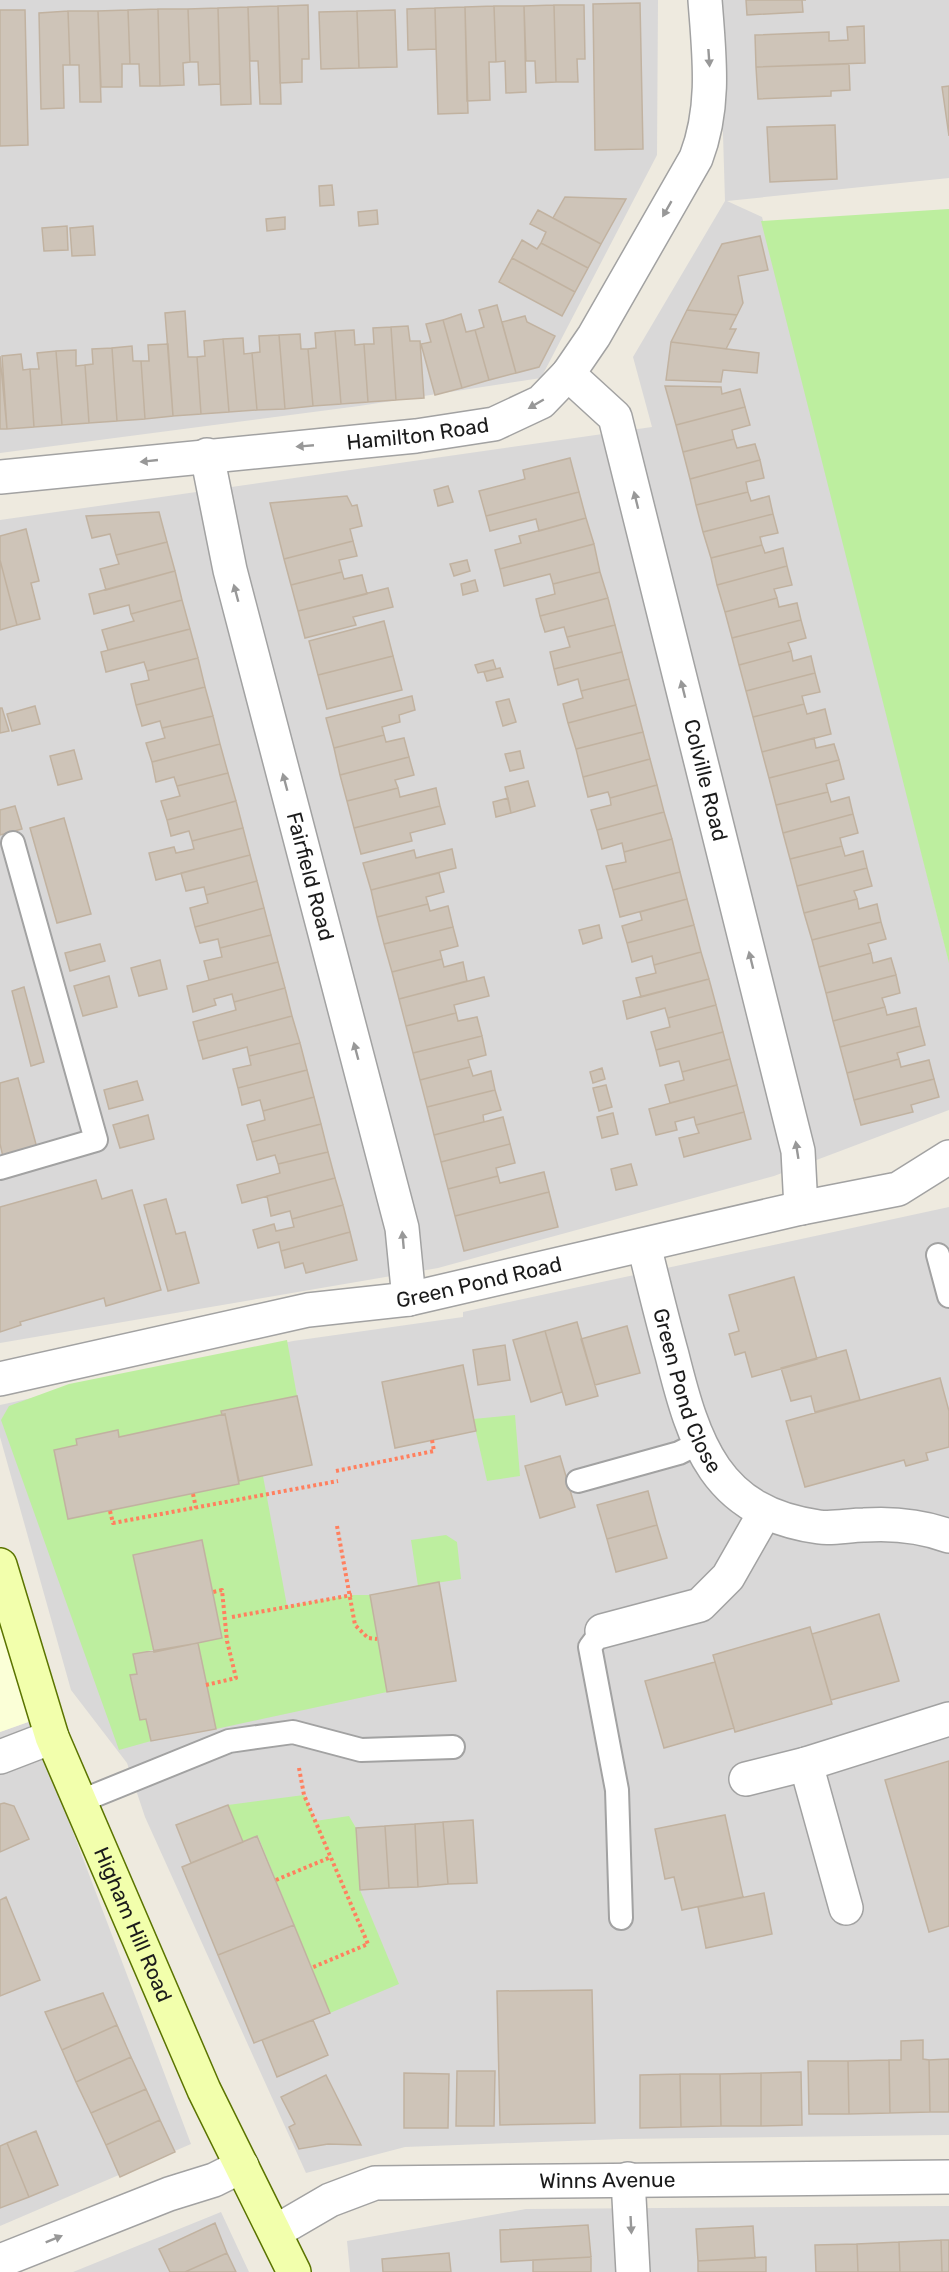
<svg xmlns="http://www.w3.org/2000/svg" width="949" height="2272" viewBox="0 0 949 2272" font-family="Rubik,sans-serif">
<rect width="100%" height="100%" fill="#eeeadf"/>
<path fill="#d9d8d8" d="M0 0H658L657 155 541 378 359 406 0 453Z
M719 0H949V178L727 201 762 217 949 962V1110L774 1176 438 1268 0 1343V520L652 427 633 357 725 201Z
M949 1207V2135L621 2139 405 2147 306 2173 145 1817 127 1763 71 1690 0 1437V1405L293 1341 463 1317V1312Z
M31 1721 191 2144 0 2226V1732Z
M949 2206V2272H350L347 2241 526 2209Z
M221 2212 249 2272H73Z"/>
<path fill="#fbffd7" d="M0 1588 31 1721 0 1732Z"/>
<path fill="#bdee9f" d="M949 209V963L761 221Z
M287 1340 297 1396 222 1411V1415L119 1437 117 1430 77 1439V1445L54 1450 68 1519 239 1484V1481L263 1476 287 1606 352 1595H370L387 1692 216 1729 198 1643 222 1638 202 1540 134 1555 153 1650 133 1654 137 1674 130 1676 140 1719H146L151 1741 119 1750 1 1420 9 1406 69 1384Z
M515 1415 520 1476 487 1481 473 1419Z
M446 1535 457 1542 461 1579 418 1586 411 1540Z
M304 1795 315 1821 349 1816 356 1828 360 1890 399 1984 330 2013 258 1836 243 1842 228 1805Z"/>
<path fill="#cec4b8" stroke="#c1b2a0" stroke-width="1.5" d="M746 0H806H802L803 12 747 15Z
M640 3 643 149 595 150 593 4Z
M308 5 309 59H302V82L280 83 278 6Z
M554 5H584L585 59H577L578 82H556Z
M554 5 556 82 536 83 535 61H526L524 6Z
M278 6 281 104H260L258 61H250L248 7Z
M494 6 496 62H489L490 100 467 101 465 7Z
M494 6H524L526 92 506 93 505 61 496 62Z
M248 7 251 104 221 105 218 8Z
M465 7 468 113 438 114 435 8Z
M218 8 220 84 199 85 198 62H190L188 9Z
M435 8 436 49 408 50 407 9Z
M158 9 160 86H140L139 64H130L128 10Z
M158 9H188L190 62 183 63 184 85 160 86Z
M0 10H25L28 145 0 146Z
M128 10 130 64H122V87H101L98 11Z
M395 10 397 67 359 68 357 11Z
M68 11 70 65H63L64 108 41 109 39 13Z
M68 11H98L101 102H80L79 65H70Z
M357 11 359 68 321 69 319 12Z
M864 26 865 63 756 67 755 35 829 32V41L848 40 847 27Z
M849 64 850 90 831 91V96L758 99 756 67Z
M949 86V136L942 87Z
M835 125 837 179 770 182 767 127Z
M332 185 334 205 320 206 319 186Z
M565 197 626 199 601 244 553 218Z
M377 210 378 224 359 226 358 212Z
M538 210 601 244 588 268 541 243 546 232 530 224Z
M285 217V229L267 231 266 219Z
M67 226 68 250 44 251 42 228Z
M93 226 95 255 72 256 70 228Z
M760 236 768 270 738 276 743 303 737 315 687 310 722 244Z
M522 240 537 249 541 243 588 268 575 292 512 258Z
M512 258 575 292 562 316 499 282Z
M497 305 516 373 489 380 475 330 484 327 479 310Z
M687 310 737 315 730 329H736L726 349 671 342Z
M185 311 188 357H197L201 414 173 416 165 313Z
M461 314 466 332 475 330 489 380 462 388 443 320Z
M525 316 527 322 555 336 539 367 516 373 502 322Z
M443 320 462 388 435 395 421 344 431 342 426 324Z
M408 326 410 341H420L424 398 396 400 391 327Z
M391 327 396 400 368 402 364 344H374L373 328Z
M354 330 355 345 364 344 368 402 341 404 335 331Z
M335 331 341 404 313 406 308 349 316 348 315 333Z
M300 334 301 349H308L313 406 285 409 279 335Z
M279 335 285 409 257 410 252 353 260 352 259 336Z
M243 338 244 354 252 353 257 410 229 412 223 339Z
M223 339 229 412 201 414 197 357 205 356 204 341Z
M671 342 759 353 757 373 723 370 721 382 666 380Z
M168 344 173 416 145 419 141 361H149L148 345Z
M132 346 133 361H141L145 419 117 421 112 348Z
M112 348 117 421 89 423 85 365 93 364 92 349Z
M76 350V366L85 365 89 423 62 425 56 351Z
M56 351 62 425 34 427 30 369H39L37 353Z
M21 354 23 370 30 369 34 427 7 429 2 356Z
M0 356 7 429H0Z
M665 386 721 387 722 394 740 389 745 407 676 425Z
M745 407 750 425 732 430 734 439 683 452 676 425Z
M734 439 737 448 755 444 760 460 690 479 683 452Z
M570 458 579 492 486 516 479 491 525 479 523 470Z
M760 460 764 478 746 482 748 492 696 505 690 479Z
M448 486 453 502 438 506 434 490Z
M579 492 586 518 539 531 536 519 490 531 486 516Z
M748 492 751 501 769 496 773 514 703 532 696 505Z
M347 496 352 506 357 505 362 526 350 529 353 541 284 559 270 503Z
M159 512 167 542 116 555 110 534 92 538 86 516Z
M773 514 778 533 760 537 762 545 711 558 703 532Z
M586 518 594 544 500 569 495 550 521 543 519 536Z
M26 529 39 581 31 583 40 619 17 625 0 560V536Z
M353 541 357 556 339 560 342 572 291 585 284 559Z
M167 542 175 571 106 590 100 569 119 564 116 555Z
M594 544 600 572 553 584 550 574 504 586 500 569Z
M762 545 765 553 783 548 787 566 717 585 711 558Z
M0 560 17 625 0 630Z
M467 560 470 571 454 576 450 564Z
M787 566 792 585 774 589 777 598 725 612 717 585Z
M175 571 182 600 131 614 129 605 94 614 89 594Z
M342 572 344 579 362 575 367 594 298 611 291 585Z
M600 572 608 598 540 616 536 599 555 594 553 584Z
M475 580 478 591 463 595 461 584Z
M388 588 393 607 353 617 356 625 305 638 298 611Z
M608 598 615 625 567 637 564 627 545 632 540 616Z
M777 598 779 607 797 603 801 620 732 638 725 612Z
M182 600 190 629 108 650 102 630 134 621 131 614Z
M801 620 806 638 788 643 791 651 739 665 732 638Z
M384 621 393 656 318 675 309 641Z
M615 625 622 652 554 669 550 652 570 647 567 637Z
M190 629 198 658 147 671 144 662 106 672 101 652Z
M791 651 793 661 811 656 815 673 746 691 739 665Z
M622 652 629 679 581 691 578 679 558 685 554 669Z
M393 656 402 690 327 709 318 675Z
M198 658 205 687 136 705 131 684 149 680 147 671Z
M493 660 496 669 478 673 475 665Z
M500 668 503 677 487 681 484 672Z
M815 673 820 692 802 696 804 704 753 717 746 691Z
M629 679 636 705 568 723 563 704 583 698 581 691Z
M205 687 213 716 162 728 160 721 142 726 136 705Z
M412 696 415 710 399 715 400 722 382 727 384 735 334 748 326 718Z
M509 699 516 722 503 726 496 702Z
M804 704 807 714 825 709 831 734 762 752 753 717Z
M636 705 643 732 576 749 568 723Z
M35 706 40 724 12 731 7 714Z
M0 708H2L9 731 0 733Z
M213 716 220 744 152 762 146 743 165 738 162 728Z
M643 732 650 759 583 777 576 749Z
M384 735 386 742 404 738 409 757 340 775 334 748Z
M814 738 816 748 834 744 839 760 769 778 762 752Z
M220 744 228 773 177 786 174 777 156 782 152 762Z
M74 750 82 779 58 785 50 756Z
M520 751 524 768 510 771 505 754Z
M409 757 414 775 395 780 398 788 347 801 340 775Z
M650 759 657 785 610 798 608 792 588 797 583 777Z
M839 760 844 779 826 784 828 792 776 805 769 778Z
M228 773 236 801 167 820 161 801 180 796 177 786Z
M528 781 535 806 511 813 505 787Z
M657 785 664 812 597 830 591 810 611 805 610 798Z
M398 788 400 797 436 788 440 806 354 828 347 801Z
M828 792 831 802 849 797 853 814 783 833 776 805Z
M508 798 511 813 496 817 493 802Z
M236 801 243 828 192 841 189 831 171 836 167 820Z
M15 806 22 829 0 835V810Z
M440 806 445 824 410 833 412 841 361 854 354 828Z
M664 812 672 839 624 852 622 843 602 849 597 830Z
M853 814 858 833 840 838 842 846 790 859 783 833Z
M64 818 91 914 57 923 30 828Z
M243 828 250 855 156 880 149 853 174 847 176 853 194 849 192 841Z
M672 839 680 872 613 890 606 866 626 862 624 852Z
M842 846 845 856 863 851 867 868 797 886 790 859Z
M452 849 456 868 371 890 363 863 414 850 416 858Z
M250 855 257 881 206 895 204 887 186 891 181 873Z
M867 868 872 886 854 891 857 899 804 913 797 886Z
M680 872 687 899 620 917 613 890Z
M439 873 444 892 426 897 428 904 377 917 371 890Z
M257 881 264 908 195 927 190 908 208 903 206 895Z
M687 899 694 925 627 943 622 926 642 920 640 912Z
M857 899 859 909 877 904 881 922 812 940 804 913Z
M428 904 430 911 448 906 453 927 384 944 377 917Z
M264 908 271 935 220 948 218 939 200 943 195 927Z
M881 922 886 939 868 944 871 953 819 967 812 940Z
M599 925 602 938 583 944 579 930Z
M694 925 701 952 654 965 652 956 632 962 627 943Z
M453 927 458 946 440 951 442 959 392 972 384 944Z
M271 935 278 962 209 980 204 961 222 957 220 948Z
M100 944 105 961 70 971 65 953Z
M701 952 709 979 641 997 636 978 656 973 654 965Z
M871 953 873 963 891 958 896 975 826 993 819 967Z
M442 959 444 967 463 962 467 981 399 999 392 972Z
M160 960 167 989 139 996 131 968Z
M278 962 285 988 234 1002 232 994 214 999 216 1005 193 1012 187 986Z
M896 975 900 993 882 998 885 1007 833 1021 826 993Z
M109 976 117 1007 83 1016 74 986Z
M484 977 489 996 454 1005 456 1013 406 1026 399 999Z
M709 979 716 1005 668 1018 665 1008 627 1019 623 1001Z
M24 987 44 1062 31 1066 12 991Z
M285 988 292 1016 198 1041 193 1022 236 1010 234 1002Z
M716 1005 723 1032 656 1050 651 1032 670 1027 668 1018Z
M885 1007 887 1015 916 1008 920 1026 840 1047 833 1021Z
M456 1013 458 1021 477 1017 482 1036 413 1053 406 1026Z
M292 1016 300 1043 249 1056 247 1047 203 1059 198 1041Z
M920 1026 925 1045 897 1053 899 1059 847 1073 840 1047Z
M723 1032 730 1059 682 1072 679 1061 660 1066 656 1050Z
M482 1036 486 1055 468 1060 470 1067 420 1080 413 1053Z
M300 1043 307 1070 238 1088 233 1069 251 1065 249 1056Z
M730 1059 737 1085 670 1103 665 1085 684 1080 682 1072Z
M899 1059 901 1067 929 1060 934 1079 854 1100 847 1073Z
M470 1067 473 1076 491 1071 495 1090 427 1107 420 1080Z
M602 1068 605 1079 593 1083 590 1072Z
M307 1070 314 1097 263 1111 260 1100 242 1105 238 1088Z
M18 1078 37 1148 3 1157 0 1144V1083Z
M934 1079 939 1097 911 1105 913 1112 861 1125 854 1100Z
M137 1081 143 1100 109 1109 104 1090Z
M606 1085 612 1107 599 1111 593 1088Z
M737 1085 744 1112 696 1125 694 1117 675 1122 677 1130 656 1135 649 1109Z
M495 1090 501 1110 483 1115 484 1122 434 1135 427 1107Z
M314 1097 321 1124 252 1142 247 1125 265 1120 263 1111Z
M744 1112 751 1139 684 1157 679 1138 699 1133 696 1125Z
M613 1113 618 1134 602 1138 597 1117Z
M148 1115 154 1139 120 1148 113 1125Z
M503 1117 510 1144 441 1162 434 1135Z
M321 1124 328 1152 278 1164 275 1155 257 1160 252 1142Z
M510 1144 515 1163 496 1168 498 1176 448 1189 441 1162Z
M328 1152 335 1178 242 1203 237 1185 280 1173 278 1164Z
M631 1164 637 1185 616 1190 611 1169Z
M544 1172 549 1192 455 1216 448 1189 498 1176 500 1183Z
M335 1178 343 1205 292 1219 290 1211 271 1216 267 1196Z
M96 1180 102 1199 132 1190 161 1290 106 1306 104 1298 20 1322 21 1325 0 1332V1207Z
M549 1192 558 1227 464 1251 455 1216Z
M166 1199 176 1234 185 1232 199 1283 168 1291 144 1205Z
M343 1205 350 1232 281 1251 279 1242 258 1248 253 1230 274 1224 276 1231 294 1227 292 1219Z
M350 1232 357 1260 306 1273 303 1263 285 1268 281 1251Z
M794 1277 817 1359 752 1377 745 1352 735 1355 729 1334 739 1331 729 1295Z
M577 1322 598 1396 566 1405 545 1331Z
M627 1326 640 1373 595 1385 581 1339Z
M545 1331 562 1392 531 1402 513 1340Z
M505 1345 510 1380 478 1385 473 1350Z
M846 1350 860 1400 815 1412 811 1396 791 1401 781 1368Z
M463 1365 476 1431 395 1448 382 1382Z
M940 1378 949 1411V1447L926 1453 928 1460 906 1466 904 1460 805 1487 786 1421Z
M297 1396 312 1465 239 1481 225 1414 222 1415 221 1411Z
M225 1414 239 1484 68 1519 54 1450 77 1445 76 1439 118 1430 119 1437Z
M560 1456 575 1507 540 1518 525 1466Z
M648 1491 657 1525 607 1539 597 1505Z
M657 1525 667 1558 616 1572 607 1539Z
M202 1540 222 1638 154 1652 133 1555Z
M439 1582 456 1681 387 1692 370 1595Z
M879 1614 899 1681 831 1700 812 1634Z
M810 1627 832 1704 735 1732 713 1655Z
M198 1643 216 1729 151 1741 146 1719 140 1720 130 1675 137 1674 133 1654Z
M715 1662 734 1728 664 1748 645 1681Z
M949 1761V1926L929 1932 885 1780Z
M4 1803 14 1806 29 1839 0 1852V1804Z
M228 1805 243 1842 191 1863 176 1825Z
M725 1815 743 1897 682 1910 674 1877 665 1879 655 1829Z
M473 1820 477 1883 448 1884 443 1822Z
M443 1822 448 1884 418 1887 415 1824Z
M415 1824 418 1887 389 1888 385 1826Z
M385 1826 389 1888 360 1890 356 1828Z
M257 1836 294 1925 218 1955 182 1867Z
M764 1893 772 1934 706 1948 698 1907Z
M6 1897 40 1980 0 1996V1900Z
M294 1925 330 2013 254 2043 218 1955Z
M592 1990 595 2123 500 2125 497 1991Z
M103 1993 117 2025 62 2050 45 2012Z
M313 2020 328 2055 277 2077 262 2040Z
M117 2025 131 2057 76 2082 62 2050Z
M923 2040V2059L929 2060 930 2112 890 2113 889 2060H901V2041Z
M131 2057 146 2089 91 2113 76 2082Z
M949 2059V2112H930L929 2060Z
M889 2060 890 2113 849 2114 848 2061Z
M808 2061H848L849 2114H809Z
M457 2071H495L494 2126H456Z
M801 2072 802 2125 761 2126V2073Z
M404 2073 449 2074 448 2128H404Z
M761 2073V2126H721L720 2074Z
M680 2074H720L721 2126 681 2127Z
M680 2074 681 2127 640 2128V2075Z
M326 2075 361 2145 328 2144 299 2149 289 2127 295 2124 281 2097Z
M146 2089 160 2120 106 2145 91 2113Z
M160 2120 175 2152 120 2177 106 2145Z
M36 2131 58 2185 29 2197 7 2143Z
M7 2143 29 2197 0 2208V2146Z
M215 2223 227 2253 185 2272H170L159 2249Z
M588 2225 591 2257 501 2262 500 2230Z
M753 2226 755 2258 698 2261 696 2229Z
M941 2240 942 2272H900L899 2242Z
M941 2240H949V2272H942Z
M899 2242 900 2272H858L857 2244Z
M857 2244 858 2272H816L815 2245Z
M227 2253 236 2272H185Z
M449 2253 451 2272H383L382 2259Z
M591 2257V2272H533V2260Z
M766 2257V2272H698V2261Z"/>
<g fill="none" stroke-linecap="round" stroke-linejoin="round">
<defs>
<path id="lane" d="M0 1168 96 1140 13 843
M938 1255 949 1296
M578 1481 679 1453 699 1443
M602 1631 590 1647 617 1790 621 1918
M81 1801 229 1741 293 1732 361 1750 453 1747"/>
<g id="street">
<path id="s1" d="M568 374 615 417 798 1151 801 1208"/>
<path id="s2" d="M207 455 230 570 402 1228 409 1299"/>
<path id="s3" d="M0 477 416 436 494 424 541 402 568 374 594 336 696 158C716 106 709 54 705 0"/>
<path id="s4" d="M644 1245C653 1282 662 1319 672 1355 694 1443 715 1513 819 1527 833 1529 850 1525 864 1525 893 1523 922 1526 949 1536"/>
<path id="s5" d="M0 1379 308 1310 409 1299 801 1208 898 1189 949 1157"/>
<path d="M602 1631 700 1605 728 1577 764 1514"/>
<path d="M0 1757 52 1737"/>
<path d="M806 1764 846 1908"/>
<path d="M746 1779 806 1764 949 1719"/>
<path d="M628 2179 633 2272"/>
<path id="s6" d="M275 2232 330 2200 375 2183 949 2177"/>
<path d="M0 2261 169 2194 214 2180 242 2166"/>
</g>
<g id="secondary">
<path id="s7" d="M0 1565 52 1737 204 2090 294 2272"/>
</g>
</defs>
<use href="#lane" stroke="#a2a2a2" stroke-width="26"/>
<use href="#street" stroke="#a2a2a2" stroke-width="36"/>
<use href="#secondary" stroke="#5b7400" stroke-width="36"/>
<path stroke="#ff805f" stroke-width="4" stroke-dasharray="3 3" stroke-linecap="butt" d="M336 1471 434 1451 432 1440
M193 1494 196 1508
M110 1511 113 1523 338 1481
M337 1526 355 1625 368 1638 377 1639
M232 1617 352 1595
M206 1685 236 1678 227 1641 222 1590 213 1592
M299 1768 304 1795 368 1944 311 1968
M276 1880 331 1857"/>
<use href="#lane" stroke="#fff" stroke-width="22"/>
<use href="#street" stroke="#fff" stroke-width="33"/>
<use href="#secondary" stroke="#f2ffac" stroke-width="33"/>
</g>
<defs><path id="oneway-solid" d="M-6-.8H1V-3.2L6.5 0L1 3.2V.8H-6Z" transform="scale(1.5)"/></defs>
<g fill="#989898">
<use href="#oneway-solid" transform="translate(709 58) rotate(86)"/>
<use href="#oneway-solid" transform="translate(667 209) rotate(120)"/>
<use href="#oneway-solid" transform="translate(536 404) rotate(150)"/>
<use href="#oneway-solid" transform="translate(305 446) rotate(175)"/>
<use href="#oneway-solid" transform="translate(149 461) rotate(174)"/>
<use href="#oneway-solid" transform="translate(636 500) rotate(-104)"/>
<use href="#oneway-solid" transform="translate(236 593) rotate(-105)"/>
<use href="#oneway-solid" transform="translate(683 689) rotate(-104)"/>
<use href="#oneway-solid" transform="translate(285 782) rotate(-105)"/>
<use href="#oneway-solid" transform="translate(751 960) rotate(-104)"/>
<use href="#oneway-solid" transform="translate(356 1051) rotate(-105)"/>
<use href="#oneway-solid" transform="translate(797 1150) rotate(-99)"/>
<use href="#oneway-solid" transform="translate(403 1240) rotate(-95)"/>
<use href="#oneway-solid" transform="translate(631 2225) rotate(87)"/>
<use href="#oneway-solid" transform="translate(54 2239) rotate(-22)"/>
</g>
<g text-anchor="middle" stroke-width="4.5" stroke-linejoin="round" paint-order="stroke">
<g font-size="21" fill="#1b1b1b" stroke="#fff">
<text dy="7" stroke="none"><textPath href="#s3" startOffset="420">Hamilton Road</textPath></text>
<text dy="7" stroke="none"><textPath href="#s1" startOffset="438">Colville Road</textPath></text>
<text dy="7" stroke="none"><textPath href="#s2" startOffset="434">Fairfield Road</textPath></text>
<text dy="7" stroke="none"><textPath href="#s5" startOffset="489">Green Pond Road</textPath></text>
<text dy="7" stroke="none"><textPath href="#s4" startOffset="152">Green Pond Close</textPath></text>
<text dy="7" stroke="none"><textPath href="#s7" startOffset="384">Higham Hill Road</textPath></text>
<text dy="7" stroke="none"><textPath href="#s6" startOffset="344">Winns Avenue</textPath></text>
</g>
</g>
</svg>
